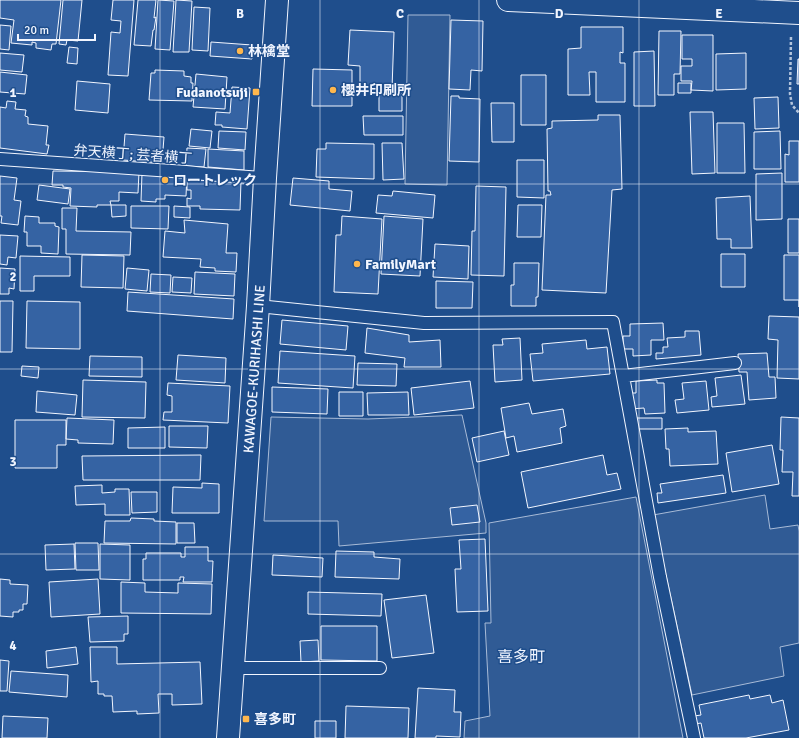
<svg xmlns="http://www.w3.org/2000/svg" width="799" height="738" viewBox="0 0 799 738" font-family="Signika,'Noto Sans JP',sans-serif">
<rect width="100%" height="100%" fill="#1f4e8c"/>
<path fill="#305b95" stroke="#a8bbd7" d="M408 15H450L447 185 405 184Z
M462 415 486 523V533L339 546 338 521H264L271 417 368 419Z
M765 495 770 529 798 525 799 531V643L780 647 784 676 692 695 653 515Z
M636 497 683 738H464L465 721 490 716 485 623H491L489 523Z"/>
<path fill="#3563a3" stroke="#f2f6ff" d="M0 0H61L56 44H52L51 50 36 48V43L32 42V45L11 43 14 20 0 18Z
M63 0H82L78 41 67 40 66 45 59 44Z
M113 0H134L128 76 108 75 111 32 120 33 121 21 111 20Z
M138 0H156L154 18 156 17 154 30H153L151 46 134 45Z
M158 0 174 1 170 50 155 49Z
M176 0 192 1 189 52H173Z
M194 7 210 8 208 51 192 50Z
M451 20 483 21 482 71 471 70 470 90 449 89Z
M0 25 11 26 9 50 0 49Z
M581 27H623V53L620 52V63H625V102H596V72H589L590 95H568V49L581 48Z
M350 30 394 32 392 89 360 87V66L348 65Z
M659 31H681L680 74H674V95H658Z
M682 35H713V91L691 90 692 81H681V66H692V59H682Z
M211 42 252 45V59L210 56Z
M69 47 78 48 77 64 67 63Z
M654 51 655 106H634V52Z
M0 53 24 55 22 72 0 70Z
M746 53V89L716 90V54Z
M798 59H799V84H797Z
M313 69 352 70V106H312Z
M155 70 184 71V76L191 77V83H193L192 101 149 100 151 73H155Z
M0 72 27 75 25 94 0 92Z
M196 74 227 77 225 109 193 107Z
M521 75H546V125H521Z
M77 81 110 84 108 113 75 110Z
M678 83H691V93H678Z
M232 87 250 88 247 129 222 127V125H215L216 112 230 113Z
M379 90H392L393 94H402V111H379Z
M451 96H459V98L480 99 479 162 449 161Z
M778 97 779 128 755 129 754 98Z
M7 101 16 102 15 109 26 110 25 116 28 117V124L48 126 46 145H49L47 154 0 148V107L6 108Z
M491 103H514V142H492Z
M690 112H713L715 173 692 174Z
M598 115H620L622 189 612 190 606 293 542 290 546 195H551L550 191H548L547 129 552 128V121L598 120Z
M363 116H403V135H364Z
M717 123H744L745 173H717Z
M191 129 212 131 210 148 189 146Z
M219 131 246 132 245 150 218 148Z
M780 131 781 169H754V132Z
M125 134 164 137 162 163 123 160Z
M789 141H799V182H785V154L789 155Z
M326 143 374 144V179L316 177 317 149H326Z
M382 143H402L404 179 383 180Z
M187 148 206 149 204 167 186 166Z
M208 149 244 151V170L208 167Z
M517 160H544V198L517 197Z
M53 171 139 172 138 193 119 192V201H110L111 205H97V207L70 206 71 188 63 187V185H52Z
M142 173 187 175 186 196 165 195V199H156V202L141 201Z
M782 173V219L756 220V174Z
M0 176 17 178 14 200 21 201 18 225 1 223 2 216H0Z
M293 178 329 181V189L352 191 350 211 290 205Z
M187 180 241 181 240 210 200 209V206H187V198L191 199V190H187Z
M39 185 70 189 68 204 37 200Z
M476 186 506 187 504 276 471 275 472 231H475Z
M393 191 435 195 433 218 376 213 378 195 392 196Z
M750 196 752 248H731V239H717L716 198Z
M111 205H126V216L112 217Z
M518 205H542L541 237H517Z
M131 206H169L168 229 131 228Z
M174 206 190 207V218L174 217Z
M62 208H77L76 231 131 232 130 255 66 254V229H62Z
M25 216 39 217V223H55V226L59 227 58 254 41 253V246H27V232H24Z
M342 216 382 219 378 294 334 292 336 235H341Z
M384 216 423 219 420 276 381 274Z
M788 219H799V253H788Z
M184 220 228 224 226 253H237L236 272 215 271V268L200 267 201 259 163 257 165 231 185 233Z
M0 235 18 236 16 258 8 257 7 265 0 264Z
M435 244 469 246 468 279 433 277Z
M721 254H745V287H721Z
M82 255 124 256 123 288 81 287Z
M784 255H799V307V300H784Z
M20 256 70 257V276H34V291H20Z
M514 263H539L538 297H536V306H511V285H514Z
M0 268 15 269 14 289 9 288V294H0Z
M127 268 149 270 147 291 125 289Z
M195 272 235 274 234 296 194 294Z
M151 274 171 275 170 293 150 292Z
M173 277 192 278 191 293 172 292Z
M436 281 473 282 472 308H436Z
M128 292 234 299 233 319 127 311Z
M0 301H13L12 352H0Z
M27 301 80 302V349L26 348Z
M769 316 799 317V379L777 378 778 340 768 339Z
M282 320 348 326 346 350 280 344Z
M663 323 664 340H651V355L633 356V349H623V336H630V324Z
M367 328 409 335V342L440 340 441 367H404L405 358 365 353Z
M685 331H699L701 355 656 359V353H663V347H668L667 338 685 337Z
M520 338 522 380 495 382 493 345H503L502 339Z
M586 340 587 349 607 347 610 374 533 381 530 354 543 353 542 344Z
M280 351 355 356 353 388 278 383Z
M767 353 769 377H775L776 398 749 400 747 372H739L738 354Z
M178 355 226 358 225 383 176 380Z
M90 356 142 357V377L89 376Z
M358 363 397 364 396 386 357 385Z
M22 366 39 367 38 378 21 376Z
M741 375 745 404 712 407 711 397 717 396 715 378Z
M83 380 146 382 145 418 82 417Z
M657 380V383H664L665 413 645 414 644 408 630 409 629 393H636V381Z
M470 381 474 408 414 415 411 388Z
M706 381 709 410 677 413 675 400 684 399 682 383Z
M168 383 230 386 228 423 163 420 164 412H172V396L167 395Z
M272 387 328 389 327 414 272 412Z
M37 391 77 395 75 415 36 412Z
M339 392H363V416H339Z
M408 392 409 415H368L367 393Z
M529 403 532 414 563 409 566 426 560 428 562 443 517 452 514 436 506 438 501 408Z
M781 417 799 418V496H792L793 472H782L783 450H780Z
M67 418 114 420 113 444 78 443V440L66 439Z
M635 418H662V429H635Z
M15 420H66V445H57V468H15Z
M169 426H208L207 448 169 447Z
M165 427V448H128V428Z
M688 428V432L716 431 718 464 670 466 669 449H666L665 429Z
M504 431 509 455 477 462 472 438Z
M772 445 779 484 732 492 726 453Z
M201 455 200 480H83L82 456Z
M603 455 607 475 617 473 621 489 528 508 521 472Z
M723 475 726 493 658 503 657 493H662L660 484Z
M202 483 219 484V513H172L173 487 202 488Z
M102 485V493L115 492V489H129L130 515H105V504L76 505 75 486Z
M131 492H157V512L132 513Z
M477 505 480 522 452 525 450 508Z
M131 518 154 519V521L176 522V544L104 543 105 521H130Z
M177 523H194L195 543H177Z
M485 539 488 611 457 612 455 569H461L459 540Z
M75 543H98L99 570H76Z
M74 544 75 569 46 570 45 545Z
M100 544 130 545V580L100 579Z
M185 547H208V561H213L212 582H183L184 577H180V580H143V559H146V553H181V557H185Z
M336 551 374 552V557L400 559 399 579 335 577Z
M273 555 323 558 322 577 272 575Z
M0 579 10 580V584L28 585 27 604H23V610H19V612H13V617L0 616Z
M98 579 100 614 51 617 49 582Z
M121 582 145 583V592L178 593V583L212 584 211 614 121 613Z
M308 592 382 594 381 616 308 614Z
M426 595 434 653 392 658 384 600Z
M128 616V634H124V641L90 642 88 617Z
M321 626H377V661L321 660Z
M318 640 319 661 301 662 300 641Z
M76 647 78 664 47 668 46 651Z
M90 647H117V664L200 662 202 704 172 705V694H158L159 713 137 714V711L113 712 112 696H104V694H98V681L91 682Z
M0 660 9 661 7 691H0Z
M11 671 68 675 67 697 9 692Z
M418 688 455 690 454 712H461L460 737 436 736V738H415Z
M749 695 750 699 770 695 772 703 783 700 789 730 746 738H704L701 723 695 724 694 716 701 715 699 705Z
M346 706 409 708 408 738H345Z
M3 716 48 718 47 738H2Z
M315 721H336V738H315Z"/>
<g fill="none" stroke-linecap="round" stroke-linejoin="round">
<defs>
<path id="lane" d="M0 159 186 172 205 174 265 178
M258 306 424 323 613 322 660 577 694 738
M623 376 735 363
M232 668H380"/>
<path id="secondary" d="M508 0 799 13"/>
<path id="primary" d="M228 738 258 306 265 178 277 0"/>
</defs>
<use href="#lane" stroke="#f2f6ff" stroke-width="14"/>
<use href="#secondary" stroke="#f2f6ff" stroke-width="24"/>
<use href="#primary" stroke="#f2f6ff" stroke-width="24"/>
<path stroke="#b3c4dc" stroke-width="2.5" stroke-dasharray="3 2" stroke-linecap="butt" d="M791 37 790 94 792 105 799 113"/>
<use href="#lane" stroke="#1f4e8c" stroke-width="12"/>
<use href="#secondary" stroke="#1f4e8c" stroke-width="22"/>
<use href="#primary" stroke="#1f4e8c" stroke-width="22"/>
</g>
<path fill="none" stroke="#f2f6ff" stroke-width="1" stroke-opacity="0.55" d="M160 0V738M320 0V738M479 0V738M639 0V738M0 184H799M0 369H799M0 554H799"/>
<g fill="#ffb74d" stroke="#1f4e8c" stroke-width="1.5">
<circle cx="240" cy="51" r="4"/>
<circle cx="333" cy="90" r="4"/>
<rect x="252" y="88" width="8" height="8" rx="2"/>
<circle cx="165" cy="180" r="4"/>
<circle cx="357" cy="264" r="4"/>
<rect x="242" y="715" width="8" height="8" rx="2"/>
</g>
<g text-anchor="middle" stroke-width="3" stroke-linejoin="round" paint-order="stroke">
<g font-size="14" font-weight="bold" fill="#f2f6ff" stroke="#1f4e8c" text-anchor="start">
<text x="248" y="56">林檎堂</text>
<text x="341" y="95">櫻井印刷所</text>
<text x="248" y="97" text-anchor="end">Fudanotsuji</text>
<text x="173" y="185">ロートレック</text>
<text x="365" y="269">FamilyMart</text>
<text x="254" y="724">喜多町</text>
</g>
<g font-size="14" fill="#f2f6ff" stroke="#1f4e8c">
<text transform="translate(133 154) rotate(4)" y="5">弁天横丁; 芸者横丁</text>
<text transform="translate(254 369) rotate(-86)" y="5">KAWAGOE-KURIHASHI LINE</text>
</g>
<g font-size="16" fill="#f2f6ff" stroke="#1f4e8c">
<text x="521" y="662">喜多町</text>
</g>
</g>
<g font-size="13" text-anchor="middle" font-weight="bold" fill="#f2f6ff" stroke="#1f4e8c" stroke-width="3" stroke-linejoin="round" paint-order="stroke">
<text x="240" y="18">B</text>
<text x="400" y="18">C</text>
<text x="559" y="18">D</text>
<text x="719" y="18">E</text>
<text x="13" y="97">1</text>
<text x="13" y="281">2</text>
<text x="13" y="466">3</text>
<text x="13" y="650">4</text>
</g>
<path d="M18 34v6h77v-6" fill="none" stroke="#f2f6ff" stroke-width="2"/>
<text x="24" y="34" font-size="12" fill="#f2f6ff" stroke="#1f4e8c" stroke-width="3" paint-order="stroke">20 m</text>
</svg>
